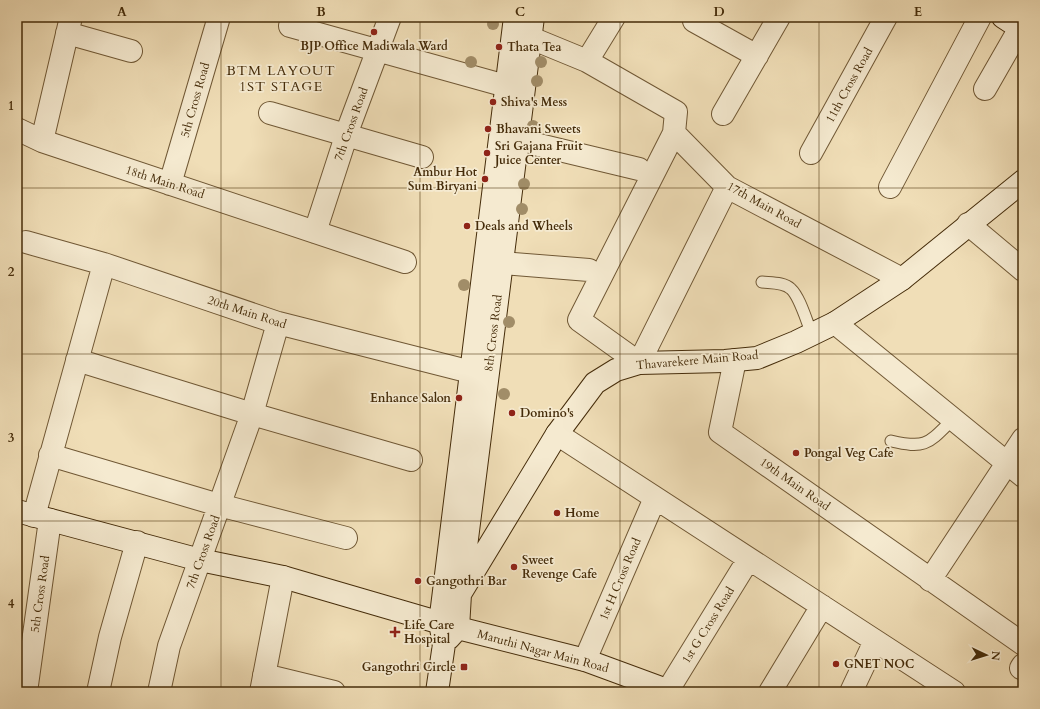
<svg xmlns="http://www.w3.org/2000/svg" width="1040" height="709" viewBox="0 0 1040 709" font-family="Cardo,serif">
<rect width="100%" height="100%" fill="#f0deb7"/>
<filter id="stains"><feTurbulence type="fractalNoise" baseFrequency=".005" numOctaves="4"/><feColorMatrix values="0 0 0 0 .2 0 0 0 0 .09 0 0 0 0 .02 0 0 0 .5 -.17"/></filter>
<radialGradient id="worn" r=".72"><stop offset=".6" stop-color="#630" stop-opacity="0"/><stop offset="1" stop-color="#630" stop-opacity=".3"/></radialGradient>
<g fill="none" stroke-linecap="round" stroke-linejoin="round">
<defs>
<path id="lane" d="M762 282C771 283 784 282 791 289 800 297 807 323 812 334
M891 441C926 449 928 444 953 419"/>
<path id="street" d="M694 21 757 56
M290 26 506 86
M67 33 131 51
M531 38 587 61 676 112 674 133 727 187 902 279
M587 61 614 17
M985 89 1020 28
M270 113 422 157
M723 114 779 17
M17 129 42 141 405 262
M674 133 579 320 639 363 727 187
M518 140 639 169
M42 141 71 17
M811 153 886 17
M170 184 219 17
M890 187 980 17
M968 224 1023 270
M315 232 350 124 390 17
M26 242 104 264 278 323 471 372
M502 263 589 270
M835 323 1023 476
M77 360 252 414 411 460
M735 360 720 432 1023 644
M557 434 954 692
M50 455 219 505 346 538
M34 516 104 264
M930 580 1023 439
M585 660 655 498
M1023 665 1021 668 1023 669
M264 675 334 692
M668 690 748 560
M26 692 50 520
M98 692 110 637 137 542
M159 692 169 646 252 414 278 323
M261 692 283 577
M770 692 822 606
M851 692 875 641"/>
<path id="secondary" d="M1003 17 1023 30
M17 511 200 560 283 577 458 628 585 660 672 692
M460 594 557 434 595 383 616 370 639 363 725 361 757 358 796 342 835 323 902 279 1023 181
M449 638 458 628 460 594 533 17
M437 692 444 644 440 623 444 591 515 17"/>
</defs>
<use href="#lane" stroke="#705835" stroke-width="13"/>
<use href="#street" stroke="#705835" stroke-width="24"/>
<use href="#secondary" stroke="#452c0a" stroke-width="24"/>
<use href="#lane" stroke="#f5ead0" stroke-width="11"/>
<use href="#street" stroke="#f5ead0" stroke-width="22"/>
<use href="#secondary" stroke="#f5ead0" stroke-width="22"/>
</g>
<g fill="#a18d68">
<circle cx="493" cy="24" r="6"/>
<circle cx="471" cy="62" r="6"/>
<circle cx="541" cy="62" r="6"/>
<circle cx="537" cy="81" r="6"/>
<circle cx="533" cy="126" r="6"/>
<circle cx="524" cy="184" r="6"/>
<circle cx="522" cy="209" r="6"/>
<circle cx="464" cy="285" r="6"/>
<circle cx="509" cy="322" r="6"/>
<circle cx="504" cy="394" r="6"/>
</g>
<path fill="none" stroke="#452c0a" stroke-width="1" stroke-opacity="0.55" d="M221 17V692M420 17V692M620 17V692M819 17V692M17 188H1023M17 354H1023M17 521H1023"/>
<g fill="#8f2418" stroke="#f5ead0" stroke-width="1.5">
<circle cx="374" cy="32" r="4"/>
<circle cx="499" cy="47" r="4"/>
<circle cx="493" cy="102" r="4"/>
<circle cx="488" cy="129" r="4"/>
<circle cx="487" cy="153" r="4"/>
<circle cx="485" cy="179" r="4"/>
<circle cx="467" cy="226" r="4"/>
<circle cx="459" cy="398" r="4"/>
<circle cx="512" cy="413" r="4"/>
<circle cx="796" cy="453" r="4"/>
<circle cx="557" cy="513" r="4"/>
<circle cx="514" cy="567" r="4"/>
<circle cx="418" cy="581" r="4"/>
<path d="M393 626h4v4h4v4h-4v4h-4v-4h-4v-4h4z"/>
<circle cx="836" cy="664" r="4"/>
<rect x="460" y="663" width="8" height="8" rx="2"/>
</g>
<g text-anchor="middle" stroke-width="3.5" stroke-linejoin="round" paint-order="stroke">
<g font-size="12" font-weight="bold" fill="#452c0a" stroke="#f5ead0" text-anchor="start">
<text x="374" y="50" text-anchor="middle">BJP Office Madiwala Ward</text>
<text x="507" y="51">Thata Tea</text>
<text x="501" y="106">Shiva's Mess</text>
<text x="496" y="133">Bhavani Sweets</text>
<text x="495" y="150">Sri Gajana Fruit<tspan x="495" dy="14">Juice Center</tspan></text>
<text x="477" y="176" text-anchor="end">Ambur Hot<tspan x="477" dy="14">Sum Biryani</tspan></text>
<text x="475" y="230">Deals and Wheels</text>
<text x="451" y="402" text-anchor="end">Enhance Salon</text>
<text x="520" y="417">Domino's</text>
<text x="804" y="457">Pongal Veg Cafe</text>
<text x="565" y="517">Home</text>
<text x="522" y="564">Sweet<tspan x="522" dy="14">Revenge Cafe</tspan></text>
<text x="426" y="585">Gangothri Bar</text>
<text x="404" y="629">Life Care<tspan x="404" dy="14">Hospital</tspan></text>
<text x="844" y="668">GNET NOC</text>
<text x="456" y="671" text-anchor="end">Gangothri Circle</text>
</g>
<g font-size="12" fill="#452c0a" stroke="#f5ead0">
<text transform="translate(849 85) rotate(-61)" y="4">11th Cross Road</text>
<text transform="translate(195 100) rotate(-74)" y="4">5th Cross Road</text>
<text transform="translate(351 124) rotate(-70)" y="4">7th Cross Road</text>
<text transform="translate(165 182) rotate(18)" y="4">18th Main Road</text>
<text transform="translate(764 205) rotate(29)" y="4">17th Main Road</text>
<text transform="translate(247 312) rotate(18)" y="4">20th Main Road</text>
<text transform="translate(493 333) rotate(-83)" y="4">8th Cross Road</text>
<text transform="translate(697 360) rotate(-5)" y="4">Thavarekere Main Road</text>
<text transform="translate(795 484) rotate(35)" y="4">19th Main Road</text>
<text transform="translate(203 552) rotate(-70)" y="4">7th Cross Road</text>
<text transform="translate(620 579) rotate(-67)" y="4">1st H Cross Road</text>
<text transform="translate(40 594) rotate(-82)" y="4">5th Cross Road</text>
<text transform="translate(708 625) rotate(-58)" y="4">1st G Cross Road</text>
<text transform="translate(543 651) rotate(15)" y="4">Maruthi Nagar Main Road</text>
</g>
<g font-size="14" letter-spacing="1" fill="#452c0a" stroke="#f5ead0">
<text x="281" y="75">BTM LAYOUT<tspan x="281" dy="16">1ST STAGE</tspan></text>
</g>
</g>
<rect width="1040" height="709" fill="none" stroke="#f0deb7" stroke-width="44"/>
<g transform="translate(986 655) rotate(94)" stroke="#f5ead0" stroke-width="3" paint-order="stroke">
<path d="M0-3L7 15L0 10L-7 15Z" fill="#452c0a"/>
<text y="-6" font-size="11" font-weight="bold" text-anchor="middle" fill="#452c0a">N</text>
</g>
<rect x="22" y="22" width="996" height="665" fill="none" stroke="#452c0a" stroke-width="1.5"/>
<g font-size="13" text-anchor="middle" font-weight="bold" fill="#452c0a">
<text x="122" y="16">A</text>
<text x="321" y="16">B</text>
<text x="520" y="16">C</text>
<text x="719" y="16">D</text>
<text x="918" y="16">E</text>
<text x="11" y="110">1</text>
<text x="11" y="276">2</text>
<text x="11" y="442">3</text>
<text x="11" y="608">4</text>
</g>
<rect width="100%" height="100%" filter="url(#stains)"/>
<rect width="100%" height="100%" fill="url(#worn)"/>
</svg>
